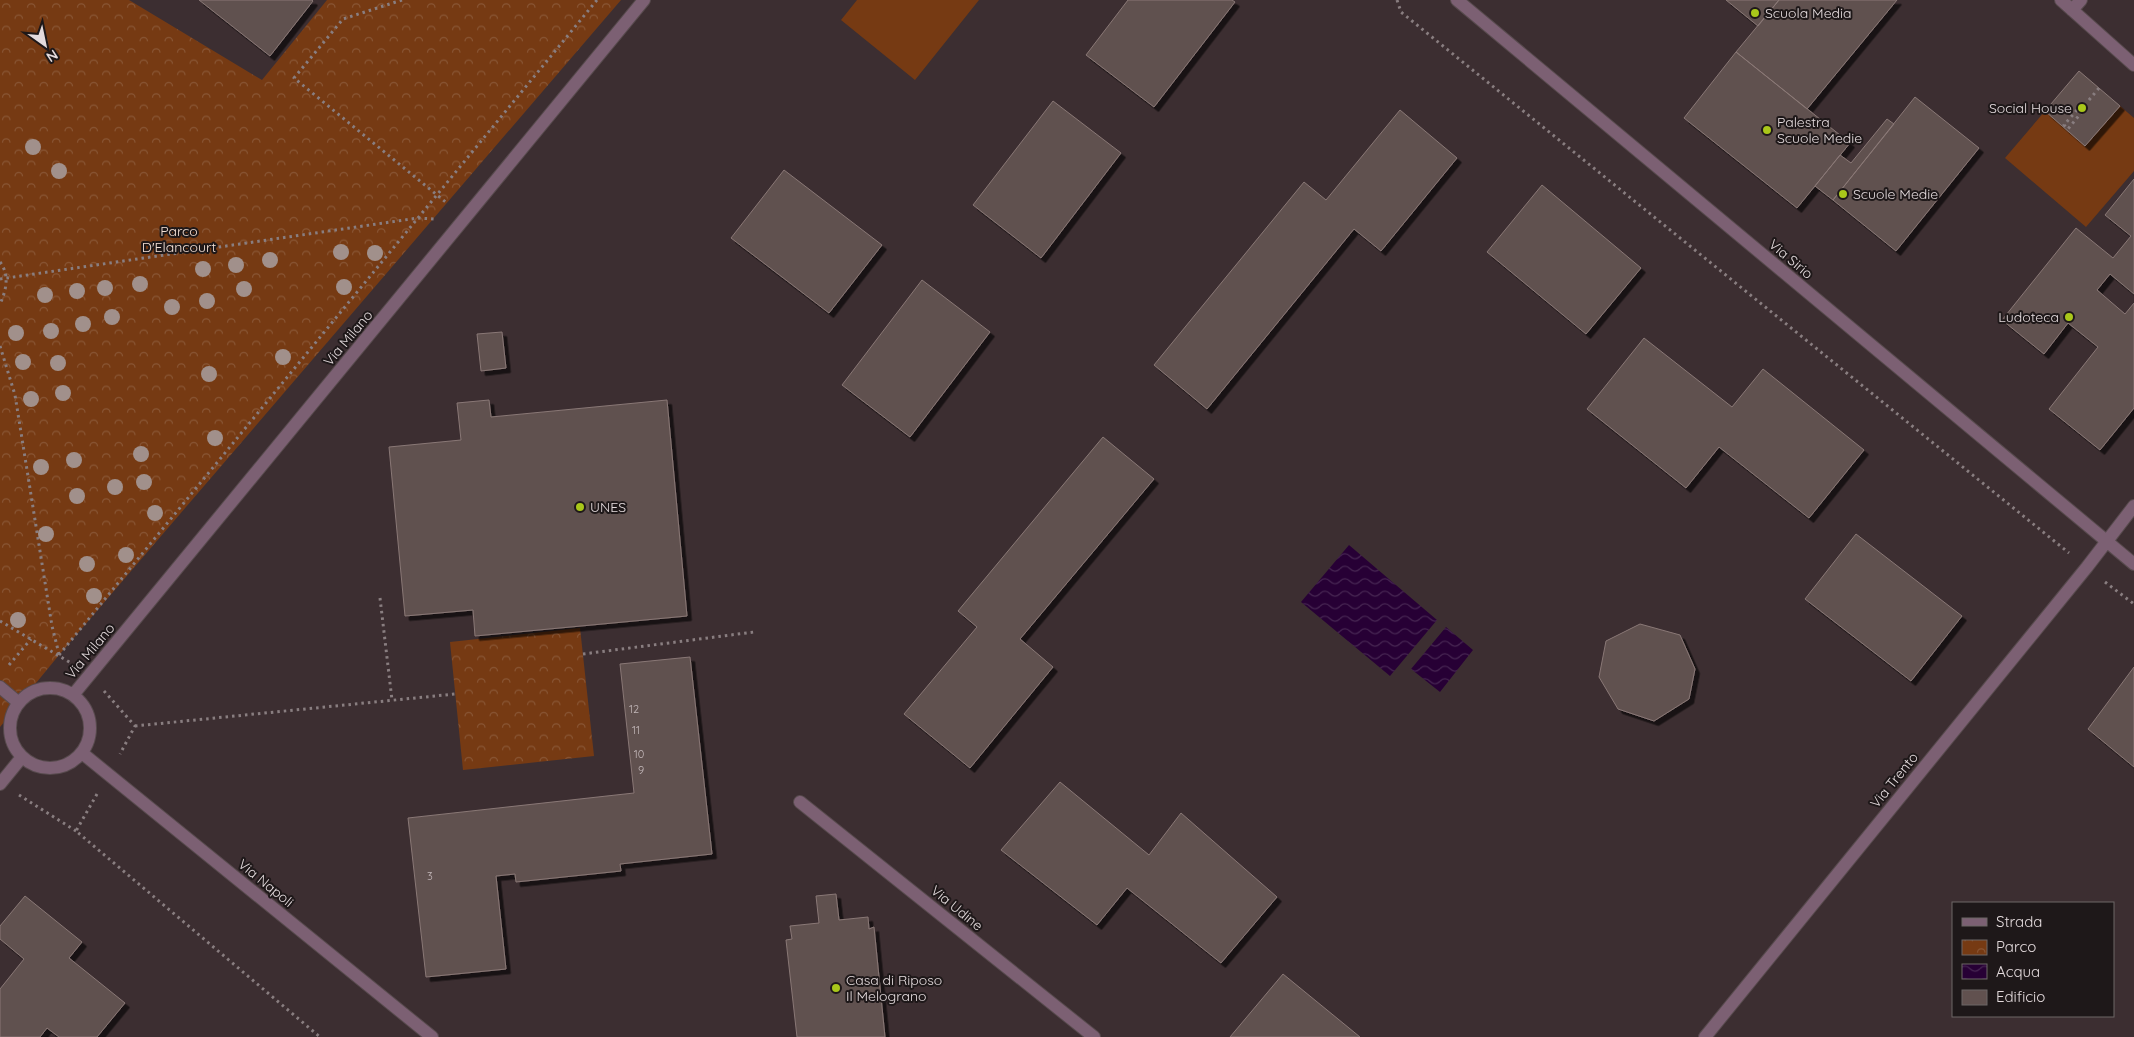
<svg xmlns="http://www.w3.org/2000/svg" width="2134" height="1037" viewBox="0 0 2134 1037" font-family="Quicksand,sans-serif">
<defs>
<pattern id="park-crowns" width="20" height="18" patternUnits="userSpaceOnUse" patternTransform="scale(1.25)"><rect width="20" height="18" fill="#763a13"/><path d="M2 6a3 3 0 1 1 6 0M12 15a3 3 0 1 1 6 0" fill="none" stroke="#895635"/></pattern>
<pattern id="water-waves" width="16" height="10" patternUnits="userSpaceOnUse" patternTransform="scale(1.25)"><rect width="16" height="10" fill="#270035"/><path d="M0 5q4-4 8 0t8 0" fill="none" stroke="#462552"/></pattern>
<filter id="shadow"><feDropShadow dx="4.5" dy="4.5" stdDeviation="0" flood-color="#0009"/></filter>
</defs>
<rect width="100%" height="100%" fill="#3c2e31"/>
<path fill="url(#park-crowns)" d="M0 0H129L262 80 327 0H621L59 655 0 727Z
M580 628 594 756 463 770 450 642Z"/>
<path fill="#763a13" d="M857 0H979L915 80 841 20Z
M2120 106 2134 118V171L2086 227 2005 158 2045 111 2085 145Z"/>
<path fill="url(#water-waves)" d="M1349 545 1437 620 1390 676 1301 602Z
M1446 627 1473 650 1440 692 1411 669Z"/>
<path fill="#61514f" stroke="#897876" filter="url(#shadow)" d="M199 0H312L313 1 270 56Z
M1128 0H1232L1235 2 1154 107 1086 55Z
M1726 0H1779L1758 26Z
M1779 0H1897L1807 109 1736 52Z
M1736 52 1850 143 1797 208 1684 118Z
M2079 71 2120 106 2085 146 2045 111Z
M1915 97 1979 148 1896 251 1833 200Z
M1053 101 1121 153 1041 258 973 205Z
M1400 110 1457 158 1381 251 1354 229 1207 409 1154 365 1304 182 1326 200Z
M1887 119 1894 124 1833 200 1815 186 1840 155 1851 163Z
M784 170 882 245 829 313 731 238Z
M2134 179V294L2110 274 2097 290 2125 314 2134 303V408L2100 450 2049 409 2098 347 2068 323 2044 354 2002 320 2076 228 2113 258 2131 236 2105 215Z
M1542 185 1641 268 1586 334 1487 252Z
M922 280 990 332 910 437 842 385Z
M502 332 506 368 481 371 477 334Z
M1644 338 1732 407 1763 369 1864 450 1809 518 1719 447 1686 488 1587 409Z
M489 400 491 417 667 400 687 616 475 636 473 610 405 616 389 447 461 440 457 403Z
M1103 437 1154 479 1020 639 1053 667 970 768 904 714 977 627 958 611Z
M1856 534 1962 616 1911 681 1805 599Z
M1640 624 1680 635 1695 669 1689 699 1654 721 1618 709 1599 677 1606 641Z
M690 657 712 854 620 864 621 871 516 882 515 874 496 876 506 969 426 977 408 818 634 793 620 664Z
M2134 667V767L2088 729Z
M1060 782 1149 855 1181 813 1277 897 1221 963 1127 888 1097 925 1001 850Z
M836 894 839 920 868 917 869 929 874 927 885 1037H797L786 940 792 939 790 926 819 923 816 896Z
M25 896 82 942 69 958 125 1003 97 1037H59L47 1028 40 1037H0V989L24 959 0 939V926Z
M1283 974 1360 1037H1230Z"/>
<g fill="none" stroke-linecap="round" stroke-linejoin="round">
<defs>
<path id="minor" d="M1457 0 2134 564
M2061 0 2134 65
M2072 10 2081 0
M0 687 19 703
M10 728a40 40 0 1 1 80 0a40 40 0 1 1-80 0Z
M73 695 644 0
M82 753 432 1037
M0 784 22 757
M800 802 1094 1037
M1705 1037 2087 567 2134 506"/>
</defs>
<use href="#minor" stroke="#574a4d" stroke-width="14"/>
<path stroke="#897e80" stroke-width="3" stroke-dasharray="2.5 4" stroke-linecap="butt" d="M402 0 343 19 294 78 448 204
M1397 0 1401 12 2069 553
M2089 100 2099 88
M2077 110 2064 125 2068 129 2081 113
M0 262C10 275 6 291 0 304
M0 279 418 218 435 219
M0 346 15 395 52 626 59 654
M2105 582 2134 604
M380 598 392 700
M0 621 71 663
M583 654 754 632
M59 655 597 0
M9 665 31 639
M104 691 135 726 120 754
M135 726 455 694
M97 794 76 831 320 1037
M19 795 76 831"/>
<use href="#minor" stroke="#7c6073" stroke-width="12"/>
</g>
<g fill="#a1908b">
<circle cx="33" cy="147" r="8"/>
<circle cx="59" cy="171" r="8"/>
<circle cx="341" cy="252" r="8"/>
<circle cx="375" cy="253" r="8"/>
<circle cx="270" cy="260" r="8"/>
<circle cx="236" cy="265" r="8"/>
<circle cx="203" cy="269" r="8"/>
<circle cx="140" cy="284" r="8"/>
<circle cx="344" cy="287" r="8"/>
<circle cx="105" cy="288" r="8"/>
<circle cx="244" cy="289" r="8"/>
<circle cx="77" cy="291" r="8"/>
<circle cx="45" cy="295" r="8"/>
<circle cx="207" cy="301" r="8"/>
<circle cx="172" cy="307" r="8"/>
<circle cx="112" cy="317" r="8"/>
<circle cx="83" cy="324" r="8"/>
<circle cx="51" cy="331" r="8"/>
<circle cx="16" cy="333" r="8"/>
<circle cx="283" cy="357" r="8"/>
<circle cx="23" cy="362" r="8"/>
<circle cx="58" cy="363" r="8"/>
<circle cx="209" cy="374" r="8"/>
<circle cx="63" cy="393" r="8"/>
<circle cx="31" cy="399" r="8"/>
<circle cx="215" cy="438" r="8"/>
<circle cx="141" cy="454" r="8"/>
<circle cx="74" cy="460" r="8"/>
<circle cx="41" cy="467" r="8"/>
<circle cx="144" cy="482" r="8"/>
<circle cx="115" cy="487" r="8"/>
<circle cx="77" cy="496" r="8"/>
<circle cx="155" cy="513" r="8"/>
<circle cx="46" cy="534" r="8"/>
<circle cx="126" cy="555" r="8"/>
<circle cx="87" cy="564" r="8"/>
<circle cx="94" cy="596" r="8"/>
<circle cx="18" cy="620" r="8"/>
</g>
<g fill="#a9c71a" stroke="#1e1819" stroke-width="2">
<circle cx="1755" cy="13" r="5"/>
<circle cx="2082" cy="108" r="5"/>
<circle cx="1767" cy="130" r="5"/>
<circle cx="1843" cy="194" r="5"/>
<circle cx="2069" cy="317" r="5"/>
<circle cx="580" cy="507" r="5"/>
<circle cx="836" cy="988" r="5"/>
</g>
<g text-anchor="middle" stroke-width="4" stroke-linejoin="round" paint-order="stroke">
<g font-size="11" fill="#c3b8ba">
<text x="634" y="713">12</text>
<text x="636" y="734">11</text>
<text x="639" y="758">10</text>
<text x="641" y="774">9</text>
<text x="430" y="880">3</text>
</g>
<g font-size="14" fill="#e4dbdd" stroke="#1e1819" text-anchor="start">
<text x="1765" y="18">Scuola Media</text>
<text x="2072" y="113" text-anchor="end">Social House</text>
<text x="1777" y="127">Palestra<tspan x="1777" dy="16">Scuole Medie</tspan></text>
<text x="1853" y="199">Scuole Medie</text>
<text x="2059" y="322" text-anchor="end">Ludoteca</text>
<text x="590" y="512">UNES</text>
<text x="846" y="985">Casa di Riposo<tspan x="846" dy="16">Il Melograno</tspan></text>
</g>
<g font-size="14" fill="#f4e0d5" stroke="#1e1819">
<text x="179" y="236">Parco<tspan x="179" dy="16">D'Elancourt</tspan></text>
</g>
<g font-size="14" fill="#e4dbdd" stroke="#1e1819">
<text transform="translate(1791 259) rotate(40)" y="5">Via Sirio</text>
<text transform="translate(348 338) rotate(-50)" y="5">Via Milano</text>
<text transform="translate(90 651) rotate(-50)" y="5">Via Milano</text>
<text transform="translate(1894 780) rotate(-51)" y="5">Via Trento</text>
<text transform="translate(266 883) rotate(39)" y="5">Via Napoli</text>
<text transform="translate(957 908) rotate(39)" y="5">Via Udine</text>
</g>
</g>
<rect x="1952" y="902" width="162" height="115" fill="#1e1819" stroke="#6d6667"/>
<rect x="1962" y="918" width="25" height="8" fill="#7c6073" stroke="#6d6667"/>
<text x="1996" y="927" font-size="15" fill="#e4dbdd">Strada</text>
<rect x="1962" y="940" width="25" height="15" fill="url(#park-crowns)" stroke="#6d6667"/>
<text x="1996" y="952" font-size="15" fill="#e4dbdd">Parco</text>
<rect x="1962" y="964" width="25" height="15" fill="url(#water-waves)" stroke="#6d6667"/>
<text x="1996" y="977" font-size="15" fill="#e4dbdd">Acqua</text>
<rect x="1962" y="990" width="25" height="15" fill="#61514f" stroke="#6d6667"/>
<text x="1996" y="1002" font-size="15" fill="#e4dbdd">Edificio</text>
<g transform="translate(45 45) rotate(147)" stroke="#1e1819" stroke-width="4" paint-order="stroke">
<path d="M0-4L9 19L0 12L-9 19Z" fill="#e4dbdd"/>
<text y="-8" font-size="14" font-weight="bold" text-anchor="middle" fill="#e4dbdd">N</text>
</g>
</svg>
